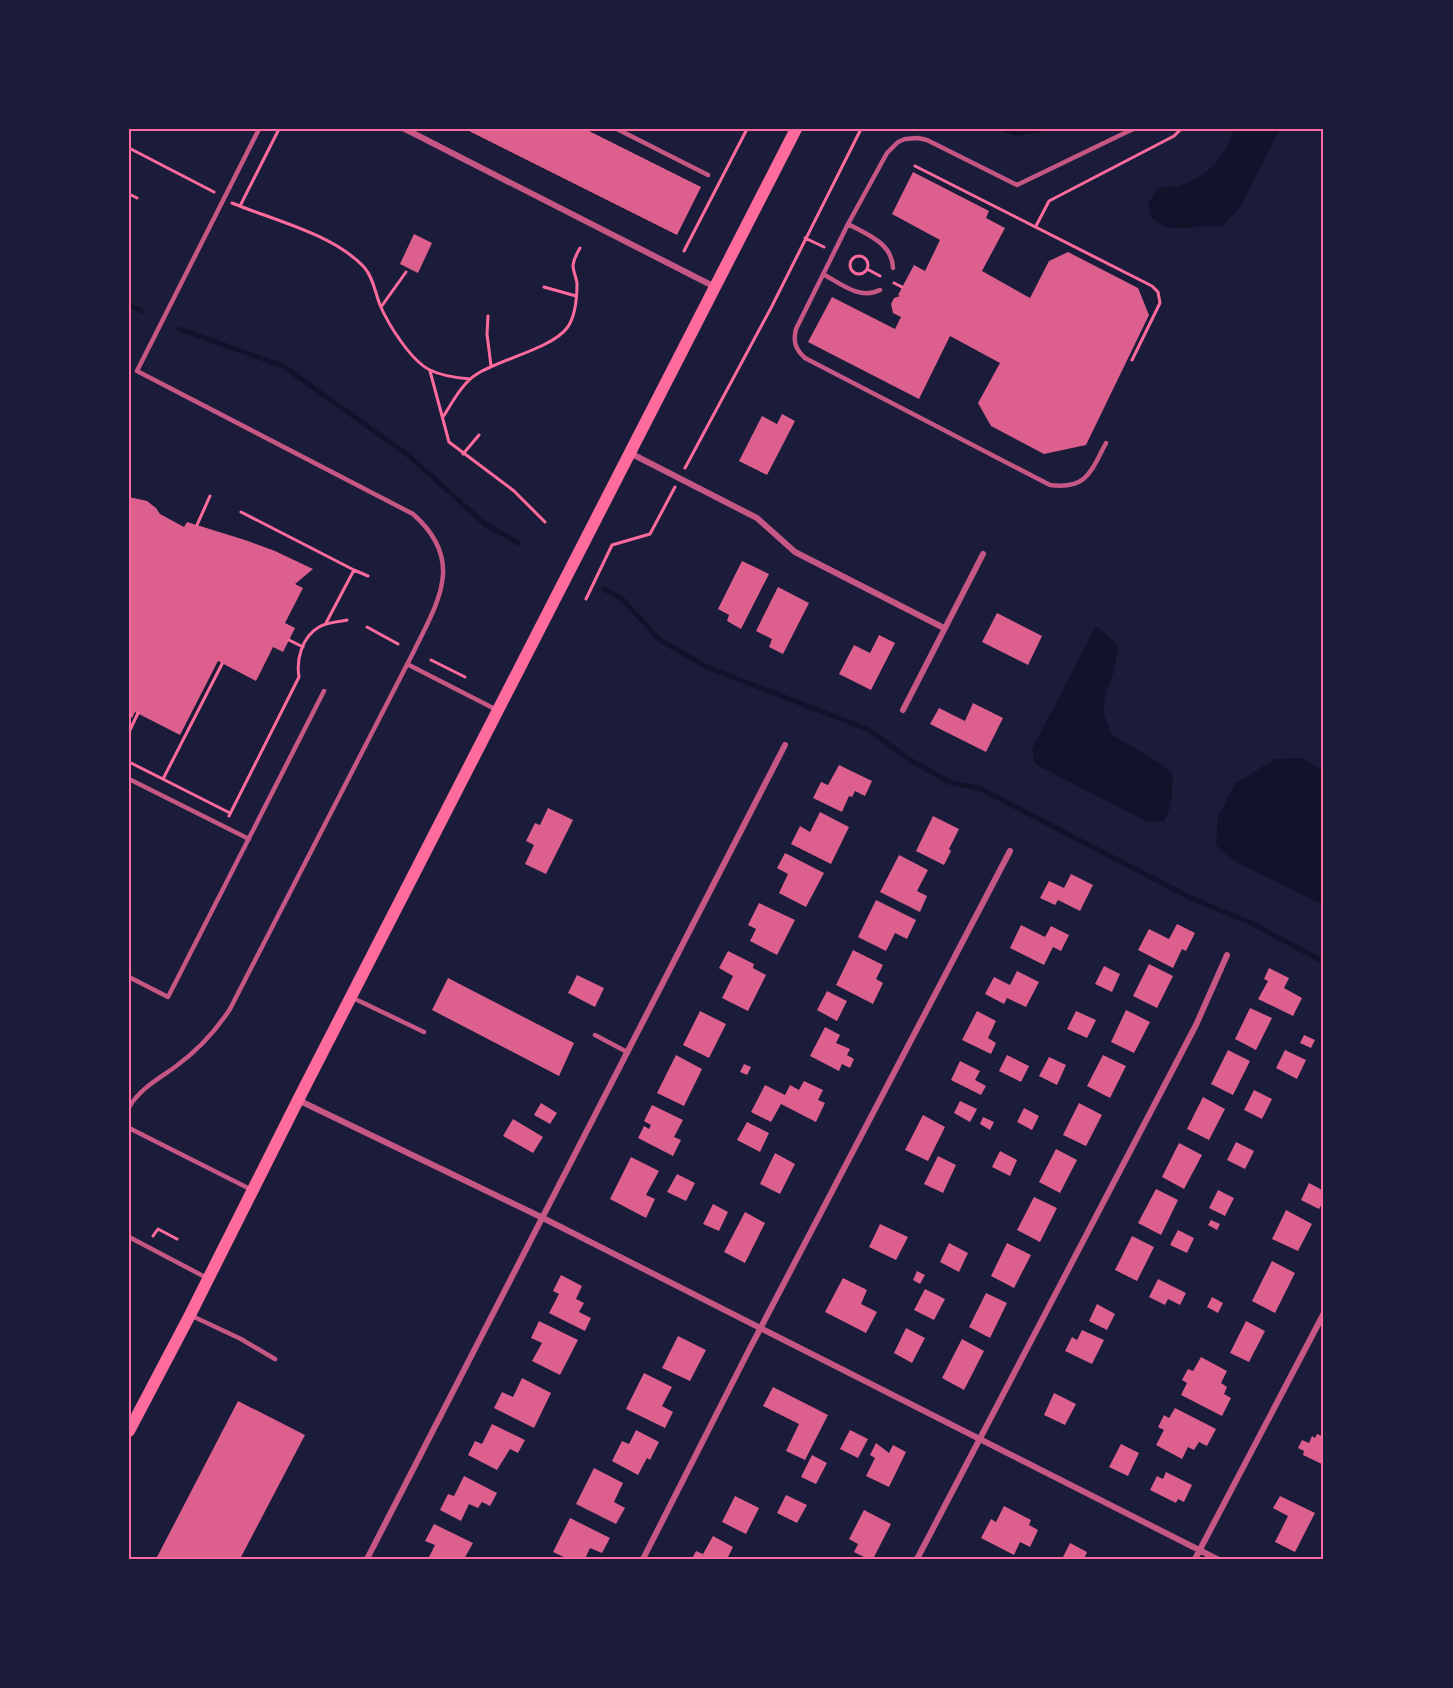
<svg xmlns="http://www.w3.org/2000/svg" width="1453" height="1688" viewBox="0 0 1453 1688" font-family="'Varela Round',sans-serif">
<rect width="100%" height="100%" fill="#1b1b3a"/>
<path fill="#12122b" d="M993 129H1056L1017 136Z
M1233 129H1280L1242 204 1223 226 1179 228 1166 227 1151 218 1148 204 1157 188C1166 187 1177 188 1185 184 1210 174 1227 155 1233 129Z
M1096 626 1118 645 1114 671 1106 691 1103 712 1111 734 1164 766 1173 775 1171 805 1164 821 1148 822 1035 764 1032 749Z
M1302 758 1324 772V905L1236 862 1216 845 1218 817 1235 784 1275 759Z"/>
<g fill="none" stroke-linecap="round" stroke-linejoin="round">
<path stroke="#12122b" stroke-width="5" d="M129 305 142 311
M179 329 283 366 408 455 485 524 518 543
M604 589 621 598 660 640 707 667 867 729 912 761 949 782 981 789 1191 898 1251 923 1324 962"/>
</g>
<path fill="#dd5f8e" d="M465 129H585L701 187 677 235Z
M913 172 989 211 986 218 1005 228 982 271 1030 298 1049 261 1068 252 1138 288 1149 315 1086 445 1044 454 991 426 978 403 1000 363 950 336 919 399 808 342 832 297 895 329 901 317 893 313 891 304 894 298 900 296 898 295 914 265 925 271 940 240 892 214Z
M414 234 432 243 418 273 400 264Z
M782 414 795 421 767 475 739 461 762 416 777 424Z
M129 497 147 501 156 508 160 514 184 527 187 522 245 540 275 551 313 569 295 584 303 588 285 623 295 628 283 652 273 647 256 681 218 661 180 735 135 712 132 718 129 716Z
M742 561 769 574 741 629 727 621 729 615 718 609Z
M778 587 809 603 783 654 769 647 772 639 756 631Z
M997 613 1042 636 1028 665 982 642Z
M879 635 895 643 871 690 839 674 854 645 870 653Z
M973 703 1003 718 986 752 930 724 939 708 965 721Z
M839 765 872 781 865 796 855 791 852 797 849 796 842 812 813 798 821 782 828 785Z
M548 808 573 820 546 874 525 864 534 845 526 841 535 823 540 825Z
M820 812 849 827 831 864 791 844 800 826 810 832Z
M933 816 959 829 949 849 951 851 944 865 916 851Z
M785 853 824 873 806 907 779 893 788 874 777 868Z
M899 855 928 870 917 891 927 896 920 912 880 892Z
M1071 874 1093 885 1080 911 1058 900 1055 905 1040 898 1049 881 1064 888Z
M876 900 916 920 907 939 895 933 886 951 858 937Z
M759 903 795 920 777 955 750 941 756 929 748 925Z
M1177 924 1195 933 1186 951 1182 949 1173 968 1138 950 1149 929 1169 939Z
M1021 925 1045 937 1051 926 1069 935 1061 951 1053 947 1044 965 1010 948Z
M853 950 883 965 876 979 883 983 873 1004 836 985Z
M728 951 754 964 753 968 766 975 748 1011 722 998 733 976 719 968Z
M1149 964 1173 976 1157 1008 1133 996Z
M1104 966 1120 974 1112 992 1095 984Z
M1269 968 1289 978 1284 988 1302 998 1293 1016 1258 999 1268 981 1264 979Z
M1017 971 1039 982 1026 1007 1007 998 1004 1004 985 994 994 977 1010 985Z
M577 975 604 988 595 1007 568 993Z
M448 978 574 1043 559 1076 432 1010Z
M827 991 847 1001 837 1021 817 1010Z
M1250 1008 1272 1018 1256 1050 1235 1039Z
M1126 1010 1150 1022 1134 1053 1111 1042Z
M700 1011 726 1024 709 1058 683 1045Z
M977 1011 996 1021 988 1038 996 1043 991 1054 962 1040Z
M1076 1011 1096 1020 1087 1038 1067 1029Z
M825 1027 840 1035 836 1043 850 1049 847 1055 854 1059 850 1068 842 1064 839 1071 810 1056Z
M1304 1035 1315 1040 1311 1048 1300 1043Z
M1228 1050 1250 1061 1233 1095 1211 1084Z
M1285 1050 1306 1060 1297 1079 1276 1068Z
M676 1055 702 1069 684 1106 657 1093Z
M1007 1055 1029 1066 1021 1082 999 1071Z
M1103 1055 1126 1066 1110 1098 1087 1086Z
M1049 1057 1066 1065 1057 1085 1039 1076Z
M960 1061 980 1071 975 1080 986 1086 981 1095 951 1080Z
M744 1064 751 1067 747 1075 740 1072Z
M804 1081 823 1090 818 1100 825 1103 816 1122 781 1104 771 1122 751 1112 765 1085 785 1095 790 1085 799 1090Z
M1254 1090 1272 1099 1262 1119 1244 1110Z
M1203 1097 1225 1109 1209 1140 1187 1129Z
M960 1101 977 1109 970 1122 954 1113Z
M541 1103 557 1113 550 1124 534 1115Z
M1079 1103 1102 1115 1086 1146 1063 1135Z
M652 1105 683 1120 674 1137 681 1140 673 1156 638 1138 644 1126 649 1129 651 1125 644 1121Z
M1024 1108 1039 1116 1032 1130 1017 1122Z
M923 1115 945 1127 928 1161 905 1150Z
M983 1117 994 1122 990 1130 980 1124Z
M513 1119 543 1137 533 1153 503 1136Z
M747 1122 769 1133 760 1152 737 1140Z
M1236 1142 1254 1151 1245 1169 1227 1160Z
M1179 1143 1202 1155 1184 1189 1162 1177Z
M1056 1149 1077 1160 1060 1193 1039 1182Z
M1000 1151 1017 1160 1010 1176 992 1167Z
M775 1153 795 1164 780 1194 760 1184Z
M938 1156 956 1165 943 1193 924 1184Z
M631 1157 659 1171 646 1195 655 1199 646 1218 610 1199Z
M677 1174 695 1183 686 1201 667 1192Z
M1309 1183 1324 1191V1200L1319 1209 1301 1200Z
M1156 1189 1178 1200 1161 1235 1138 1223Z
M1218 1190 1234 1198 1225 1216 1209 1208Z
M1034 1197 1057 1208 1040 1242 1017 1230Z
M713 1204 728 1212 719 1231 703 1224Z
M1286 1210 1312 1224 1298 1251 1272 1239Z
M745 1212 765 1223 745 1263 724 1252Z
M1211 1220 1220 1224 1217 1230 1208 1225Z
M880 1224 908 1237 896 1260 869 1247Z
M1178 1230 1194 1238 1187 1253 1170 1245Z
M1132 1236 1154 1247 1137 1281 1115 1270Z
M949 1243 968 1253 959 1272 940 1262Z
M1007 1243 1031 1255 1014 1288 991 1276Z
M1272 1261 1295 1273 1275 1313 1252 1301Z
M917 1271 925 1275 920 1284 913 1280Z
M561 1275 582 1286 576 1299 584 1303 579 1312 591 1318 585 1331 549 1313 559 1294 553 1291Z
M843 1278 867 1290 861 1304 877 1312 866 1333 825 1312Z
M1158 1279 1186 1293 1180 1305 1168 1299 1165 1305 1149 1297Z
M925 1289 945 1299 934 1320 914 1310Z
M986 1293 1007 1303 990 1338 969 1327Z
M1212 1297 1223 1303 1218 1313 1207 1307Z
M1097 1304 1115 1314 1107 1330 1089 1321Z
M539 1321 578 1340 560 1375 532 1361 542 1343 531 1338Z
M1246 1321 1265 1331 1249 1362 1230 1353Z
M906 1328 925 1338 912 1363 894 1353Z
M1082 1330 1104 1340 1092 1364 1065 1351 1072 1337 1077 1340Z
M678 1336 706 1350 690 1381 662 1368Z
M962 1339 984 1351 964 1390 942 1378Z
M1201 1357 1227 1371 1221 1383 1227 1387 1224 1394 1231 1398 1222 1416 1181 1395 1187 1383 1182 1380 1188 1369 1193 1371Z
M644 1373 672 1387 662 1406 673 1412 665 1428 626 1409Z
M522 1378 551 1393 534 1428 494 1408 502 1392 513 1397Z
M773 1387 828 1415 805 1460 786 1451 799 1424 763 1406Z
M1054 1393 1076 1404 1065 1425 1044 1415Z
M238 1401 305 1435 240 1559H156Z
M1175 1408 1216 1429 1207 1446 1199 1442 1194 1450 1188 1447 1182 1459 1156 1445 1164 1430 1158 1427 1164 1415 1169 1418Z
M492 1424 525 1440 518 1453 510 1449 497 1470 468 1455 475 1441 482 1444Z
M636 1430 659 1442 650 1460 647 1458 638 1475 612 1461 622 1441 629 1444Z
M850 1430 868 1439 858 1458 840 1449Z
M1317 1434 1324 1437V1465L1303 1455 1304 1451 1298 1448 1302 1440 1309 1443 1312 1436 1315 1438Z
M876 1443 889 1453 893 1445 906 1452 889 1487 866 1476 875 1458 870 1455Z
M1121 1444 1139 1453 1128 1476 1109 1467Z
M812 1455 827 1463 816 1484 801 1477Z
M594 1468 623 1483 614 1502 625 1508 616 1524 576 1504Z
M1166 1472 1192 1485 1184 1502 1178 1499 1176 1503 1150 1490 1157 1476 1163 1479Z
M464 1476 497 1493 490 1506 482 1502 478 1508 469 1504 461 1521 440 1510 448 1494 454 1496Z
M786 1495 807 1505 797 1523 777 1513Z
M735 1496 759 1508 746 1534 722 1522Z
M1280 1496 1315 1513 1295 1552 1275 1542 1288 1516 1273 1508Z
M1004 1506 1031 1520 1029 1525 1038 1530 1030 1547 1020 1542 1014 1555 981 1538 991 1519 996 1522Z
M864 1510 891 1524 873 1559H868L854 1552 858 1544 849 1539Z
M570 1518 610 1538 602 1553 590 1548 585 1559H568L553 1552Z
M434 1524 473 1543 464 1559H428L435 1545 425 1541Z
M713 1536 733 1547 727 1559H692L696 1551 703 1554Z
M1070 1543 1087 1552 1084 1559H1062Z"/>
<g fill="none" stroke-linecap="round" stroke-linejoin="round">
<path stroke="#ff6b9d" stroke-width="3" d="M129 148 214 192
M915 166 1152 286 1158 292 1160 303 1132 360
M129 194 137 198
M232 203C273 220 333 234 364 267 373 277 375 292 380 305 388 324 411 361 430 370 442 376 457 378 470 379
M240 206 279 129
M1036 226 1049 201 1174 136 1181 129
M805 238 824 247
M684 251 747 129
M850 265a9 9 0 1 1 18 0a9 9 0 1 1-18 0Z
M867 269 880 276
M894 283 902 287
M544 287 576 296
M381 307 406 272
M488 316 487 334 491 366
M430 371 449 442 514 491 545 522
M443 417C452 403 462 383 477 374 501 359 552 348 567 328 576 316 577 297 577 283 576 277 573 271 573 265 574 259 577 253 580 248
M463 454 479 435
M685 468 772 306 861 129
M241 512 354 570 326 623
M197 525 210 496
M354 570 368 576
M586 599 612 545 650 534 675 487
M367 627 398 644
M289 640 303 647
M431 660 465 677
M129 732 138 713
M129 762 230 813
M163 779 222 664
M229 816 299 677C296 659 302 637 319 627 327 622 338 622 347 620
M153 1236 158 1229 177 1239"/>
<path stroke="#c65784" stroke-width="4.5" d="M617 129 708 175
M848 224C868 235 892 243 893 268
M823 274C841 284 860 300 880 290
M1106 443C1091 471 1087 490 1050 485L805 358C795 349 793 341 796 329L848 224 887 153 898 142 905 139 918 138 927 140 1017 185 1133 129
M407 664 495 709
M129 779 249 839
M129 977 168 997 324 691
M353 998 424 1032
M595 1035 627 1052
M129 1107C141 1088 157 1080 175 1067 197 1051 215 1032 230 1009L414 651C439 600 465 560 413 514L137 371 259 129
M129 1128 252 1190
M129 1237 207 1278
M190 1315 241 1339 275 1359"/>
<path stroke="#c65784" stroke-width="6" d="M405 129 715 287
M630 453 757 518 795 552 944 628
M903 710 983 554
M298 1100 543 1218 1217 1559
M367 1559 785 745
M643 1559 748 1352 1010 851
M917 1559 1196 1025 1227 955
M1195 1559 1324 1313"/>
<path stroke="#ff6b9d" stroke-width="12" d="M129 1431 190 1315 298 1100 796 129"/>
</g>
<rect width="1453" height="1688" fill="none" stroke="#1b1b3a" stroke-width="261"/>
<rect x="130" y="130" width="1192" height="1428" fill="none" stroke="#ff6b9d" stroke-width="2"/>
</svg>
